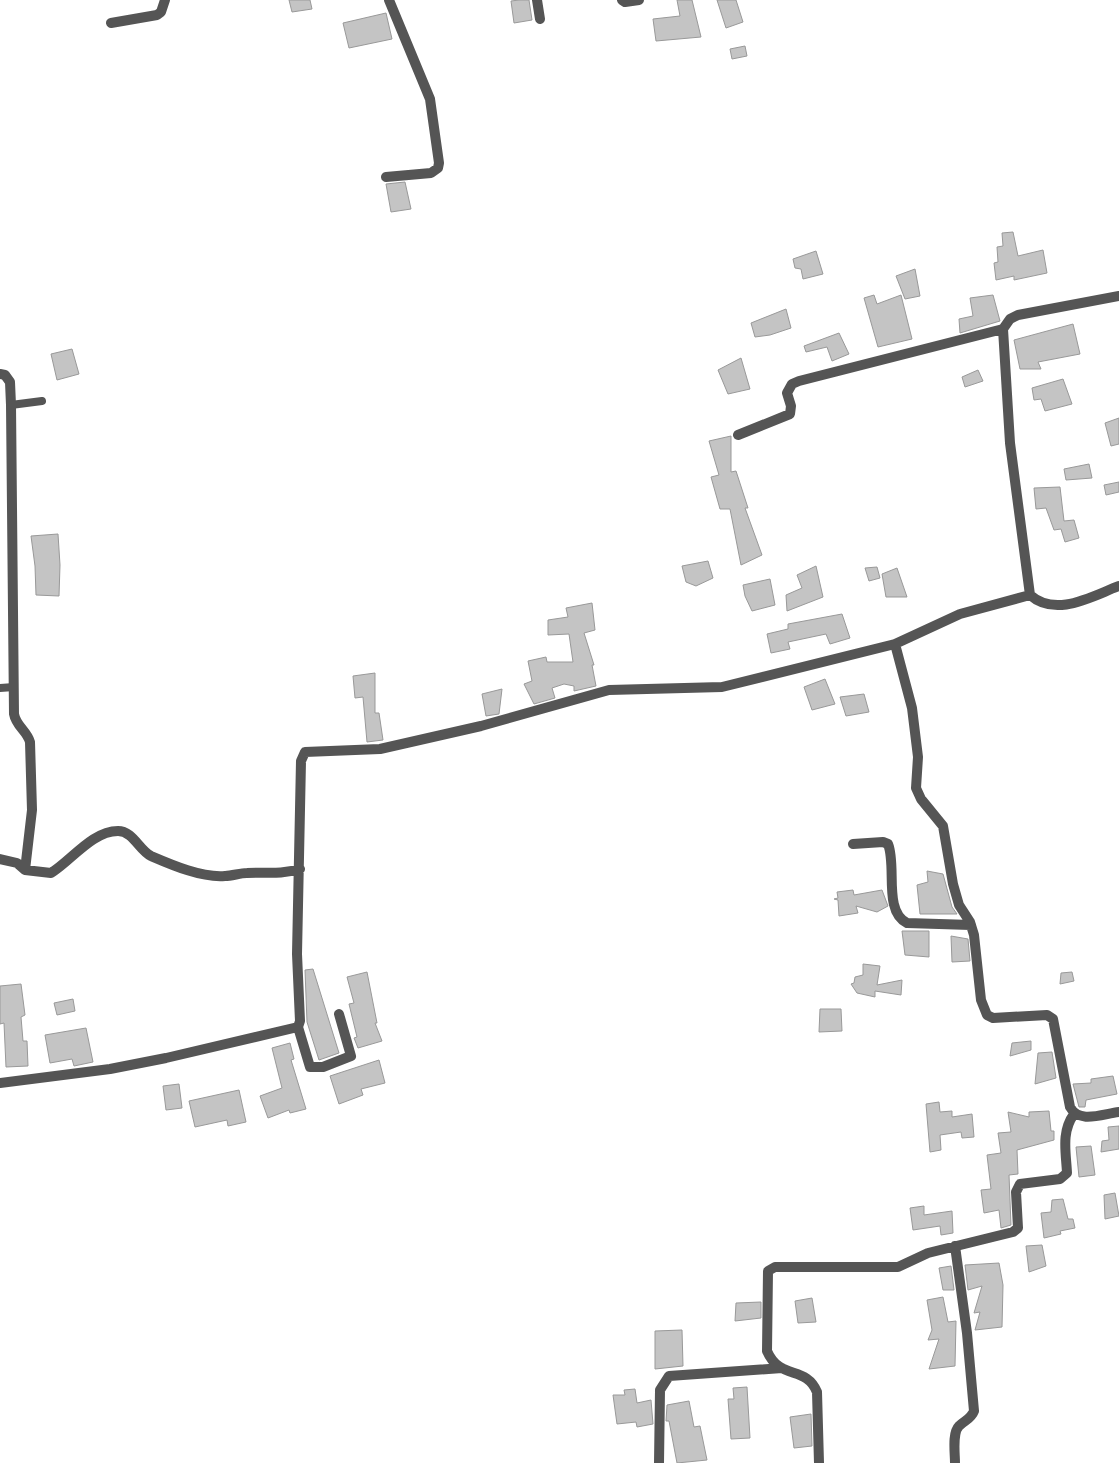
<svg xmlns="http://www.w3.org/2000/svg" width="1119" height="1463" viewBox="0 0 1119 1463" font-family="'PT Sans',sans-serif">
<rect width="100%" height="100%" fill="#fff"/>
<path fill="#c4c4c4" stroke="#999" d="M289 0H310L312 9 292 12Z
M519 0H529L532 20 514 23 511 1Z
M677 0H692L701 37 656 41 653 19 680 16Z
M717 0H736L743 22 726 28Z
M386 13 392 39 349 48 343 23Z
M745 46 747 56 732 59 730 49Z
M405 182 411 209 391 212 386 184Z
M1013 232 1018 256 1043 250 1047 273 1014 280V276L996 280 994 263 998 262 997 247 1003 246 1002 233Z
M816 251 823 274 803 279 801 269 795 268 793 259Z
M915 269 920 296 905 299 896 276Z
M874 295 877 304 901 295 912 339 878 347 864 298Z
M993 295 1000 321 960 333 959 319 973 316 970 298Z
M786 309 791 328 770 335 755 337 751 323Z
M1073 324 1080 354 1038 362 1041 369H1020L1014 340Z
M839 333 849 354 832 361 827 347 806 352 804 346Z
M72 349 79 374 57 380 51 354Z
M741 358 750 389 728 394 718 370Z
M978 370 983 381 965 387 962 377Z
M1063 379 1072 404 1045 411 1041 399 1034 400 1032 388Z
M1119 418V444L1111 446 1105 423Z
M731 436V472L736 471 748 508H745L762 555 741 565 730 509H720L711 477 719 475 709 441Z
M1089 464 1092 478 1066 480 1064 469Z
M1119 482V492L1106 495 1104 485Z
M1060 487 1064 521 1074 520 1079 538 1065 542 1061 529 1054 530 1046 508 1036 509 1034 488Z
M58 534 60 565 59 596 36 595 35 566 31 536Z
M708 561 713 578 696 586 686 582 682 566Z
M816 566 823 597 787 611 786 595 802 588 797 575Z
M877 567 880 578 869 581 865 568Z
M897 568 907 597H886L882 574Z
M770 579 775 605 752 611 745 596 743 585Z
M592 603 595 630 584 633 594 665H592L596 686 574 691V686L564 684 552 688 555 698 534 704 524 684 532 681 528 661 546 657 547 662H573L569 634 548 635V620L568 617 566 608Z
M842 614 850 638 830 644 826 634 788 642 790 649 771 653 767 634 788 629V624Z
M375 673V713H379L383 740 367 742 363 697 355 698 353 676Z
M825 679 835 704 812 710 804 687Z
M502 689 499 714 486 716 482 694Z
M864 694 869 712 846 716 840 697Z
M927 871 943 874 952 907 957 914H920L917 885 928 882Z
M853 890 854 895 882 890 888 906 877 912 856 906 858 913 839 916 838 900 834 899 838 898 837 892Z
M902 931H929V957L905 955Z
M951 936 968 939 970 961 952 962Z
M863 964 880 966 877 985 902 980 901 995 875 991V997L857 993 851 984 854 983 855 977 863 975Z
M313 969 339 1053 319 1060 307 1022 305 970Z
M367 972 377 1023H375L382 1041 358 1048 354 1038 357 1037 349 1004 354 1003 347 977Z
M1072 972 1074 981 1060 984 1061 973Z
M21 984 25 1015 21 1017 23 1041H27L28 1066 6 1067 4 1023 0 1024V986Z
M73 999 75 1011 57 1015 54 1003Z
M820 1009H841L842 1031 819 1032Z
M86 1028 93 1062 74 1066 72 1059 50 1063 45 1035Z
M1031 1041V1050L1010 1056 1012 1043Z
M290 1043 294 1059 291 1060 306 1109 290 1113 289 1110 268 1118 260 1096 282 1088 272 1048Z
M1052 1052 1056 1078 1035 1084 1038 1053Z
M379 1060 385 1083 361 1089 363 1095 339 1104 330 1076Z
M1113 1076 1117 1094 1086 1100 1085 1107H1079L1073 1084 1091 1083V1079Z
M179 1084 182 1108 166 1110 163 1086Z
M239 1090 246 1122 228 1126 227 1120 195 1127 189 1101Z
M939 1102 940 1112 952 1111V1117L972 1114 974 1137 962 1138 961 1132 940 1135 941 1150 930 1152 926 1104Z
M1049 1111 1051 1131H1054V1140L1017 1150 1018 1174 1009 1175 1011 1225 1001 1228 999 1210 984 1213 981 1190 991 1189 987 1155 1001 1153 998 1133 1011 1132 1008 1112 1029 1117V1112Z
M1119 1126V1149L1101 1152 1102 1141 1109 1140 1108 1127Z
M1091 1146 1095 1175 1079 1177 1076 1147Z
M1115 1193 1119 1216 1105 1219 1104 1195Z
M1063 1199 1068 1219H1073L1075 1228 1060 1231 1061 1234 1044 1238 1041 1213 1051 1212 1052 1200Z
M924 1206V1215L952 1211 953 1233 941 1235 940 1226 913 1230 910 1208Z
M1042 1245 1046 1266 1029 1272 1026 1246Z
M999 1263 1003 1285 1002 1327 975 1330 980 1312 974 1313 982 1286 968 1290 965 1265Z
M951 1266 954 1290H943L939 1268Z
M943 1297 948 1322 956 1321 955 1366 929 1369 939 1339 928 1340 932 1330 927 1300Z
M812 1298 816 1322 798 1323 795 1301Z
M761 1302V1318L735 1321 736 1303Z
M682 1330 683 1366 655 1369V1331Z
M747 1387 750 1438 731 1439 728 1399H734L733 1388Z
M635 1389 637 1403 651 1400 653 1424 637 1427 636 1422 617 1424 613 1395H625L624 1390Z
M689 1401 694 1427 700 1426 707 1460 677 1463 669 1421H666L667 1405Z
M811 1414 812 1446 794 1448 790 1417Z"/>
<g fill="none" stroke-linecap="round" stroke-linejoin="round">
<path stroke="#555" stroke-width="8" d="M11 405 42 401
M0 688 14 687"/>
<path stroke="#555" stroke-width="10" d="M537 0 540 19
M622 0 625 2 639 0
M111 23 157 15 161 12 165 0
M386 177 431 173 438 168 439 163 430 99 389 0
M0 374 5 375 10 382 11 405 14 714C16 726 27 731 30 742L32 810 25 870
M738 435 790 414 791 406 787 393 792 384 799 381 1003 329
M1030 595C1056 618 1092 596 1119 586
M895 644 912 708 918 757 916 788 921 799 943 826 953 884 959 905 970 922 974 935 981 1000 987 1015 993 1018 1047 1015 1053 1019 1070 1107C1079 1124 1102 1114 1119 1112
M853 844 883 842 888 844C897 866 883 911 907 923L971 925
M0 859 17 863 25 870 51 873C71 861 92 831 118 831 133 831 139 850 151 856 172 865 202 878 225 876 232 876 240 873 247 873 269 872 278 875 300 869
M298 1027 310 1067H323L351 1056 339 1014
M0 1083 110 1069 166 1058 298 1027 300 1021 297 954 301 761 305 752 380 749 481 726 609 690 722 687 895 644 960 614 1030 595 1010 443 1003 329 1010 319 1018 315 1119 296
M659 1463 660 1390 669 1376 782 1368
M819 1463 817 1392C806 1365 780 1381 767 1351L768 1271 775 1267H898L928 1253 1013 1232 1018 1228 1016 1192 1020 1184 1060 1179 1067 1173C1066 1152 1061 1132 1074 1114
M955 1463C955 1453 952 1433 959 1426 965 1420 971 1419 974 1411L967 1333 955 1246"/>
</g>
</svg>
